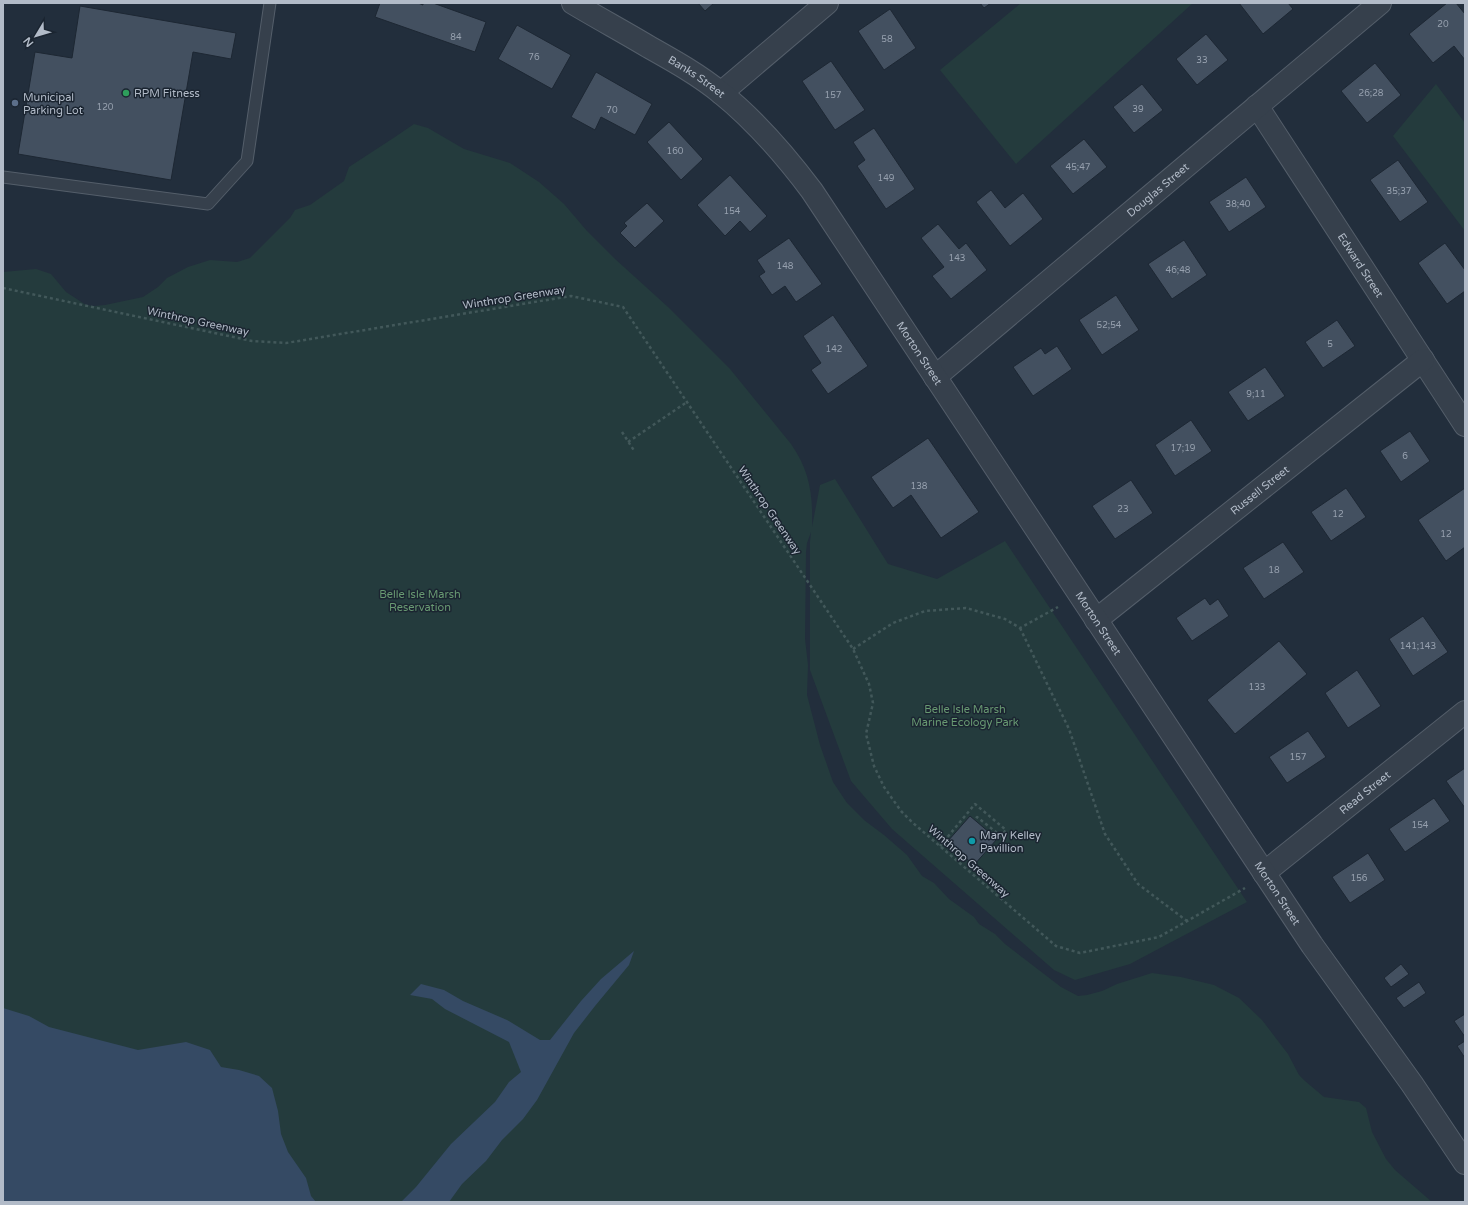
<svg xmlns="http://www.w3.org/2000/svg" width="1468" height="1205" viewBox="0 0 1468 1205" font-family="'Varela Round',sans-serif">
<rect width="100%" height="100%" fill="#222e3c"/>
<path fill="#243b3d" d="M1021 3H1193L1016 164 940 70Z
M1436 84 1465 123V231L1393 136Z
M414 124 428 128 464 149 510 163 539 182 564 204 587 231 614 258 668 307 730 369 791 444C810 471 813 495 812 527L820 485 835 479 888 564 937 579 1005 541 1247 902 1130 964 1075 980 1054 970 892 829 851 781 810 670V542L811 532 807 543 806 552 805 639 808 665 807 695 820 745 833 782 847 803 864 820 884 835 907 855 922 876 934 883 949 899 974 917 979 924 995 934 1005 944 1061 987 1078 996 1087 995 1102 991 1117 984 1152 973 1181 977 1214 985 1239 998 1262 1020 1288 1054 1299 1075 1305 1081 1324 1097 1359 1102 1366 1108 1372 1132 1386 1159 1395 1170 1432 1202H3V272L36 269 51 274 66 292 86 305 94 306 105 305 143 297 158 287 167 278 188 267 210 260 237 262 250 258 290 218 295 210 310 205 344 181 349 167 395 137Z"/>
<path fill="#354a64" d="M634 951 629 965 595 1006 574 1033 537 1100 523 1119 502 1140 486 1161 462 1184 449 1202H401L416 1187 451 1144 495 1102 509 1082 521 1072 509 1042 445 1009 432 999 410 995 421 984 444 990 463 1001 507 1020 540 1040H550L581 1001 601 979Z
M3 1008 29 1016 49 1027 138 1050 186 1042 210 1050 221 1067 239 1070 259 1076 272 1088 278 1111 281 1134 288 1152 306 1178 311 1196 316 1202H3Z"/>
<path fill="#435060" stroke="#1d2733" d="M380 3H418L423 5V3H433L486 22 475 52 375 17Z
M698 3H714L705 11Z
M980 3H991L984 8Z
M1239 3H1288L1293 9 1263 34Z
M1447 3H1456L1465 14V60L1454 46 1433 63 1409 34Z
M80 6 236 33 231 59 193 52 171 180 18 154 35 52 72 58Z
M890 9 916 48 884 70 858 31Z
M517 25 571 55 552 89 498 59Z
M1206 34 1228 60 1197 85 1176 59Z
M831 61 865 110 835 130 802 81Z
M1375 63 1401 95 1367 123 1341 91Z
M596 72 652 104 635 135 601 117 595 130 571 117Z
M1142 84 1163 110 1134 133 1113 107Z
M669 122 703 159 681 180 647 142Z
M874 128 915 189 886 209 857 166 865 160 853 142Z
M1084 139 1107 167 1073 194 1050 166Z
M1398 160 1428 202 1400 222 1370 180Z
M730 175 767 216 750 232 740 221 725 236 697 205Z
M1246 177 1266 207 1229 232 1209 202Z
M991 190 1005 208 1023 193 1043 219 1010 246 976 202Z
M647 203 664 221 635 248 620 233 627 226 624 223Z
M938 224 959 249 966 243 987 270 951 299 932 276 944 267 921 238Z
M789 238 822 284 796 302 785 286 772 295 759 276 765 272 757 260Z
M1184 240 1207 275 1172 299 1148 264Z
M1445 243 1465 270V291L1447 304 1418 263Z
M1116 295 1139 330 1102 355 1079 320Z
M833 315 868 366 828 394 811 370 821 363 803 336Z
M1337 320 1355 346 1323 368 1305 342Z
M1057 346 1072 369 1033 396 1013 367 1041 348 1045 354Z
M1265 367 1285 396 1248 421 1228 392Z
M1191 420 1212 451 1175 476 1155 445Z
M1410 431 1430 461 1401 482 1380 451Z
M928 438 979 512 941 538 911 495 893 508 871 477Z
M1131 480 1153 513 1115 539 1092 506Z
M1346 488 1366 517 1331 541 1311 512Z
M1465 488V547L1446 561 1418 520Z
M1283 542 1304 572 1264 599 1243 568Z
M1205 598 1210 605 1218 599 1229 616 1192 641 1176 618Z
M1423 616 1448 652 1413 676 1389 639Z
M1279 641 1307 674 1235 734 1207 700Z
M1357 670 1381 706 1348 728 1325 693Z
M1308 731 1326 757 1287 783 1269 757Z
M1465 768V808L1446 781Z
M1434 798 1450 821 1405 852 1389 829Z
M970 816 997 839 974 865 947 842Z
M1368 853 1385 880 1350 903 1332 877Z
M1401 964 1409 974 1391 987 1384 978Z
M1419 982 1426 993 1404 1008 1396 998Z
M1465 1014V1037L1454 1021Z
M1465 1041V1058L1457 1046Z"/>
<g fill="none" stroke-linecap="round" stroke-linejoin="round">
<defs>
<path id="service" d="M3 177 208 204 247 161 270 3"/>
<g id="minor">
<path d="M721 93 827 3"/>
<path id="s1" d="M1257 106 1465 425"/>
<path id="s2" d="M935 377 1380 3"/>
<path id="s3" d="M1096 620 1423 360"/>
<path id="s4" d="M1264 873 1465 712"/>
</g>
<g id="tertiary">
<path id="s5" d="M573 3C598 18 624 32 649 47 674 61 699 75 721 93 757 122 785 155 812 191L1312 945 1412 1084 1465 1163"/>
</g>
</defs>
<use href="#service" stroke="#545e6a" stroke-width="13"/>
<use href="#minor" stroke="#545e6a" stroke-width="24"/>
<use href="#tertiary" stroke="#545e6a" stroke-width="24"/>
<path stroke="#42585a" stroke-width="2.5" stroke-dasharray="3 3" stroke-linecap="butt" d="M3 288 252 341 286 343 571 296 623 307 853 649 869 684 873 703 866 734 874 766 884 787 901 811 913 823 1056 946 1080 953 1159 937 1245 888
M622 432 635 452
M628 442 687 402
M1020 628 1069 729 1105 834 1138 884 1187 921
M853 649 893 623 925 611 966 608 1005 619 1020 628 1058 607
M940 846 975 804 1006 830 1001 836 977 817 975 820"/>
<use href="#service" stroke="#36404c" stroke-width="11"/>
<use href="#minor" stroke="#36404c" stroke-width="22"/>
<use href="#tertiary" stroke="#36404c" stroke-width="22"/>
</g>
<circle fill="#2e9e5b" stroke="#1b2531" stroke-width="1.5" cx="126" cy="93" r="4"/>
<circle fill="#5c6f8a" stroke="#1b2531" stroke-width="1.5" cx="15" cy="103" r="4"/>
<circle fill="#0f9aa8" stroke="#1b2531" stroke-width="1.5" cx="972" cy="841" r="4"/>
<g text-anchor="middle" stroke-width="3" stroke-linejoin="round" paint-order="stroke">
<g font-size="9" fill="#96a0ae">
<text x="1443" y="27">20</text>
<text x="456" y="40">84</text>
<text x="887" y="42">58</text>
<text x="534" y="60">76</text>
<text x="1202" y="63">33</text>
<text x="1371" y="96">26;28</text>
<text x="833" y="98">157</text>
<text x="105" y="110">120</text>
<text x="1138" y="112">39</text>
<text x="612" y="113">70</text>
<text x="675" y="154">160</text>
<text x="1078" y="170">45;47</text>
<text x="886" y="181">149</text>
<text x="1399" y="194">35;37</text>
<text x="1238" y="207">38;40</text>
<text x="732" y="214">154</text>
<text x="957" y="261">143</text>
<text x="785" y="269">148</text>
<text x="1178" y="273">46;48</text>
<text x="1109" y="328">52;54</text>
<text x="1330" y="347">5</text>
<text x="834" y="352">142</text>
<text x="1256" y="397">9;11</text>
<text x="1183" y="451">17;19</text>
<text x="1405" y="459">6</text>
<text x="919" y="489">138</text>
<text x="1123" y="512">23</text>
<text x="1338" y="517">12</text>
<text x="1446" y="537">12</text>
<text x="1274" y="573">18</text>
<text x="1418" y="649">141;143</text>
<text x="1257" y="690">133</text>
<text x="1298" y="760">157</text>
<text x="1420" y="828">154</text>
<text x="1359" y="881">156</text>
</g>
<g font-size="11" fill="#b2bbc8" stroke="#1b2531">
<text dy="4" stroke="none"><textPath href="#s5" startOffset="144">Banks Street</textPath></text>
<text dy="4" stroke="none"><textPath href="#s2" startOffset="291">Douglas Street</textPath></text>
<text dy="4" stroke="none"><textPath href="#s1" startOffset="190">Edward Street</textPath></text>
<text transform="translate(514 297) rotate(-9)" y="4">Winthrop Greenway</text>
<text transform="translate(198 321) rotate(12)" y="4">Winthrop Greenway</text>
<text dy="4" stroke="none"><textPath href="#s5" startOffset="502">Morton Street</textPath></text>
<text dy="4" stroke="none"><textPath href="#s3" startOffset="209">Russell Street</textPath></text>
<text transform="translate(770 510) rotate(56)" y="4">Winthrop Greenway</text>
<text dy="4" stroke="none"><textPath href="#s5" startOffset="826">Morton Street</textPath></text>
<text dy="4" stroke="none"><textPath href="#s4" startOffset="129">Read Street</textPath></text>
<text transform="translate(969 861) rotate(41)" y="4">Winthrop Greenway</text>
<text dy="4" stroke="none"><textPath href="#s5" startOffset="1150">Morton Street</textPath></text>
</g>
<g font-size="11" fill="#b2bbc8" stroke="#1b2531" text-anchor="start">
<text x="134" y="97">RPM Fitness</text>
<text x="23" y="101">Municipal<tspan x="23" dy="13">Parking Lot</tspan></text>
<text x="980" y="839">Mary Kelley<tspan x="980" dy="13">Pavillion</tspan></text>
</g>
<g font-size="11" fill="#689972" stroke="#1b2531">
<text x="420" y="598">Belle Isle Marsh<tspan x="420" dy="13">Reservation</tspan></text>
<text x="965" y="713">Belle Isle Marsh<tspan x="965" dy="13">Marine Ecology Park</tspan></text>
</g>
</g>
<rect width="1468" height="1205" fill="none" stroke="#b2bbc8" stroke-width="8"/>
<g transform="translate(36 36) rotate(232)" stroke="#1b2531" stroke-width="3" paint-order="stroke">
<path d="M0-3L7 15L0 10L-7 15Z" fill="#b2bbc8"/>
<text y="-6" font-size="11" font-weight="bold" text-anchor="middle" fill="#b2bbc8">N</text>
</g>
</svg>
